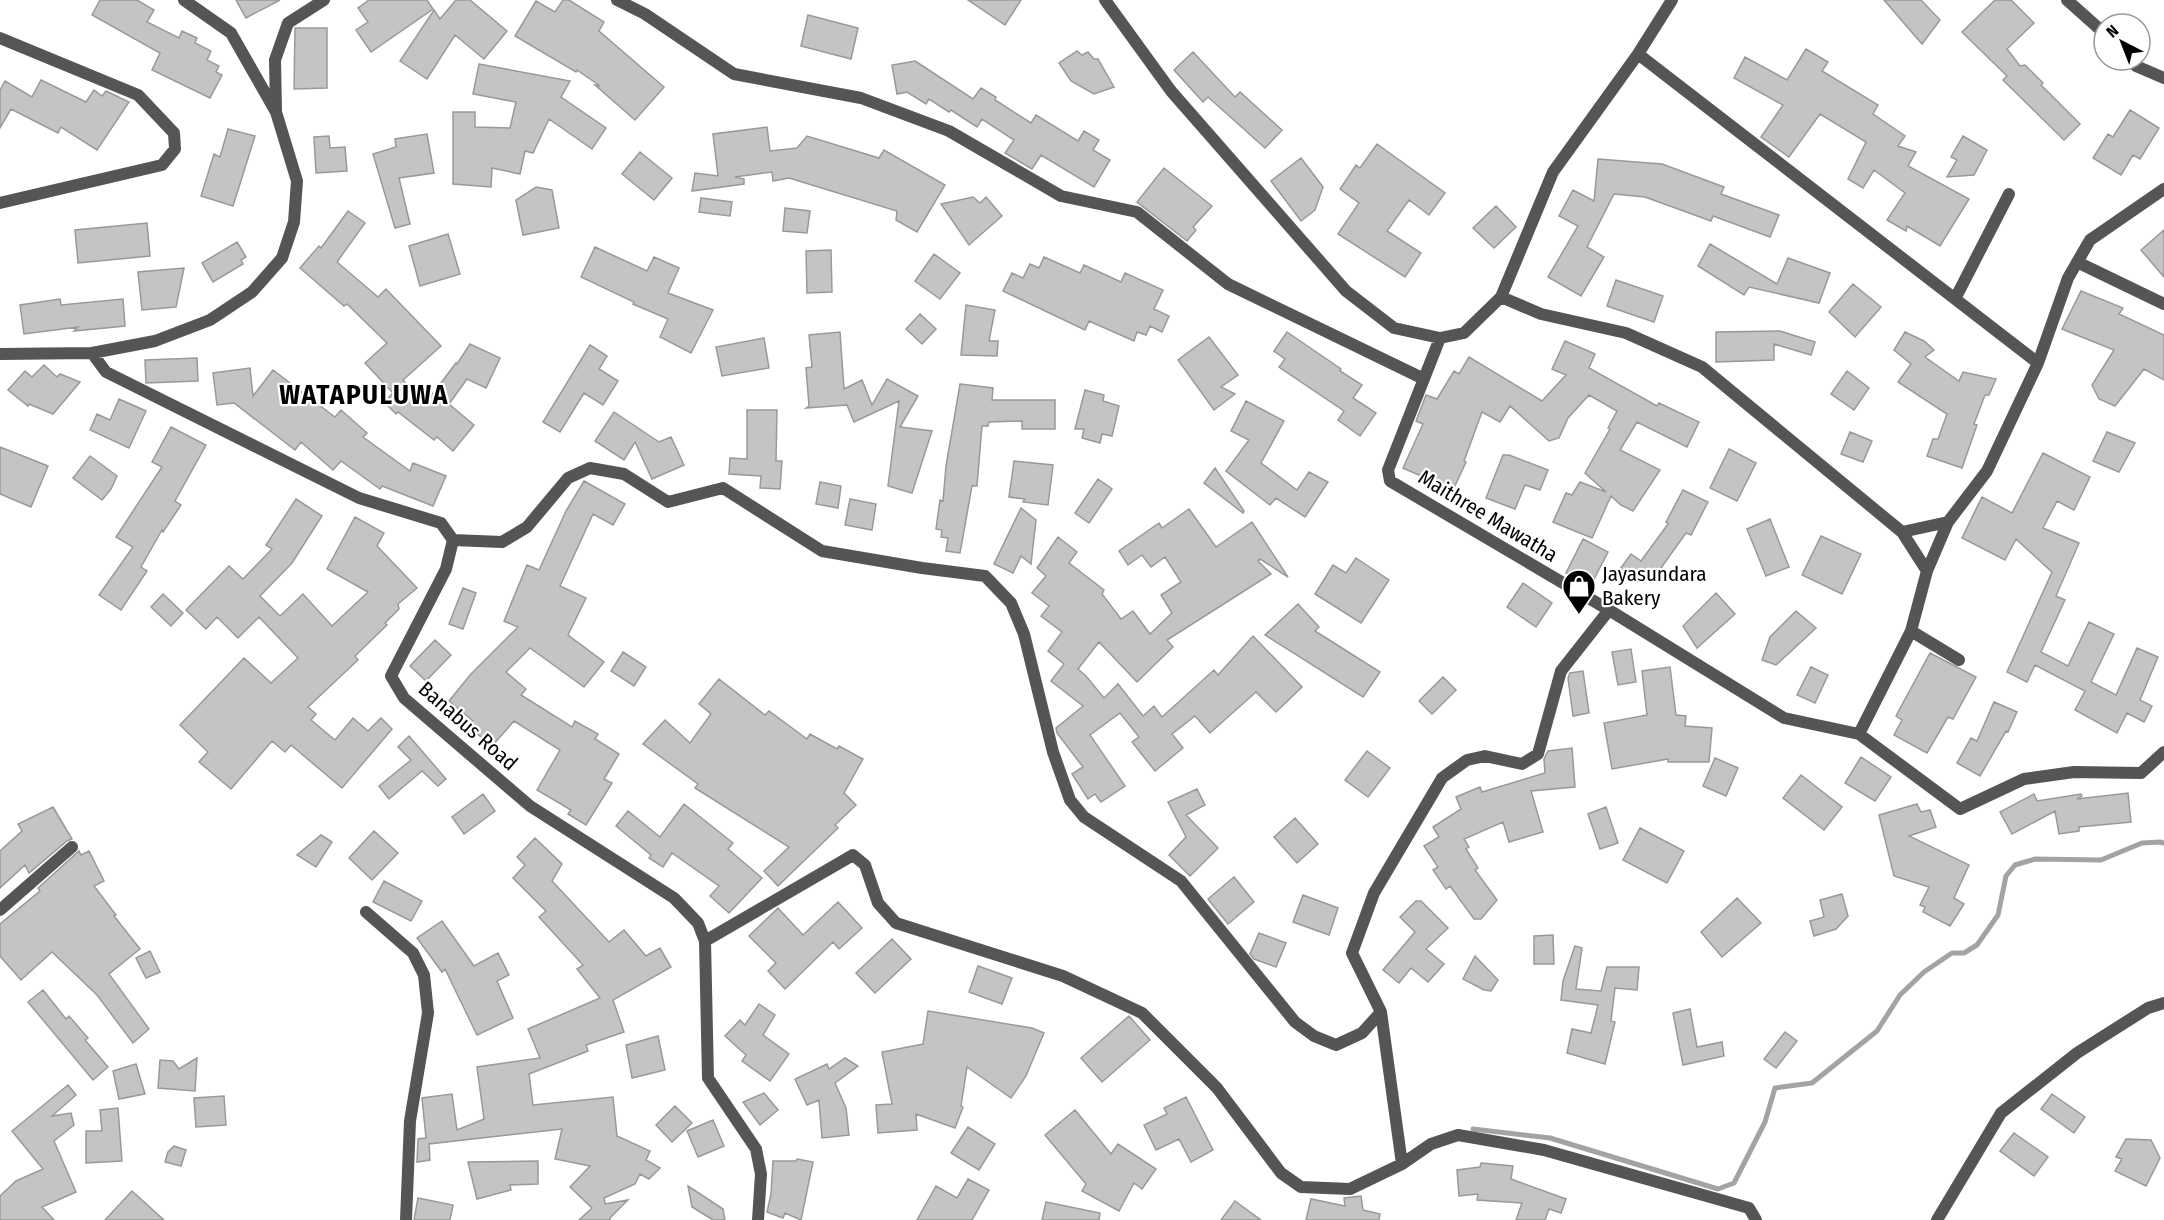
<svg xmlns="http://www.w3.org/2000/svg" width="2164" height="1220" viewBox="0 0 2164 1220" font-family="'Fira Sans Condensed',sans-serif">
<rect width="100%" height="100%" fill="#fff"/>
<g fill="none" stroke-linecap="round" stroke-linejoin="round">
<path stroke="#a3a3a3" stroke-width="5" d="M1473 1129 1550 1138 1718 1189 1734 1183 1765 1122 1775 1088 1812 1083 1877 1031 1900 995 1924 972 1952 953H1964L1977 945 1998 915 2006 876 2015 865 2035 859 2101 860 2142 843 2160 842 2164 843"/>
</g>
<path fill="#c4c4c4" stroke="#999" stroke-width="1.5" d="M100 0H137L154 10 147 22 179 38 182 31 197 38 195 43 211 51 207 60 219 66 216 72 222 75 210 98 152 70 160 53 92 15Z
M236 0H280L246 18Z
M369 0H427L433 9 371 52 356 30 368 22 358 8Z
M456 0H470L507 31 484 59 455 35 427 79 400 61 434 10 440 19Z
M563 0H569L604 22 599 31 664 87 635 120 595 85 600 86 577 70 576 72 515 36 536 1 555 12Z
M968 0H1021L1005 25Z
M1884 0H1921L1940 20 1922 44Z
M1995 0H2011L2034 23 2007 49 2020 66 2025 65 2043 83 2041 85 2080 124 2064 140 2003 80 2007 76 1962 32Z
M808 15 858 28 851 59 801 46Z
M295 28H327V88L294 89Z
M1806 49 1828 62 1822 71 1878 105 1873 114 1905 136 1898 146 1916 152 1908 166 1969 199 1940 246 1907 226 1906 231 1887 220 1905 193 1874 170 1863 188 1848 179 1866 142 1820 114 1789 157 1761 137 1783 105 1734 78 1745 57 1787 80Z
M1077 51 1082 55 1088 52 1094 59H1098L1114 87 1094 94 1071 81 1059 63Z
M1193 52 1235 97 1240 92 1282 130 1265 148 1208 97 1203 102 1174 70Z
M915 61 973 99 981 88 996 97 995 100 1031 123 1036 115 1078 141 1084 131 1099 140 1093 150 1110 160 1094 187 1041 155 1032 169 1005 153 1014 140 982 119 977 127 951 110 949 112 929 99 926 104 907 92 897 94 892 65Z
M479 64 570 81 561 97 606 128 592 149 549 119 533 153 525 151 520 174 492 168 491 187 453 184V112H475V127L510 128 516 102 473 94Z
M41 80 86 102 94 90 102 96 106 91 129 102 97 150 61 127 58 133 11 109 0 128V90L5 81 32 97Z
M2130 110 2159 128 2140 159 2133 155 2121 175 2093 158 2108 134 2113 137Z
M767 127 770 151 797 148 807 136 879 158 884 150 945 185 917 232 896 220 897 211 789 178 773 181 772 172 735 177 744 179V184L692 191 695 173 718 176 713 134Z
M228 129 255 136 233 206 201 196 214 154 220 157Z
M427 134 434 173 399 178 410 224 395 228 373 154 396 147 395 139Z
M329 136 330 148 345 147 347 171 316 173 314 137Z
M1963 136 1987 150 1974 175 1947 177 1957 160 1951 157Z
M1377 144 1445 193 1429 215 1409 200 1387 231 1421 253 1405 277 1338 234 1359 203 1340 189 1356 165 1360 168Z
M640 152 672 178 654 200 622 174Z
M1301 158 1323 187 1315 210 1301 221 1271 181Z
M1598 159 1662 164 1724 187 1721 194 1779 215 1770 237 1713 216 1711 221 1645 197 1614 194 1587 247 1604 257 1581 296 1548 277 1578 226 1559 216 1573 190 1594 201Z
M1164 168 1212 206 1193 227 1196 230 1187 241 1137 202Z
M536 187 552 190 559 228 523 235 516 200Z
M973 197 980 203 986 197 1002 216 969 245 941 204Z
M701 198 732 202 730 216 699 212Z
M1496 206 1516 227 1494 248 1473 228Z
M785 208 810 211 807 233 783 231Z
M348 211 365 223 337 262 378 297 386 289 441 346 403 380 425 404 456 363 457 364 470 344 500 358 486 388 467 379 449 404 474 425 453 451 437 437 434 440 398 412 396 414 384 402 393 393 365 363 387 343 347 304 344 306 300 268 319 246 321 248Z
M147 223 150 256 78 263 75 230Z
M2164 230V277L2141 250Z
M448 234 460 274 420 286 409 246Z
M237 242 246 257 241 260 243 264 213 282 202 263Z
M1710 244 1777 284 1788 258 1830 273 1819 303 1749 287 1744 295 1698 266Z
M595 247 647 271 654 257 679 268 668 293 713 310 691 353 660 337 668 319 633 304 634 302 581 277Z
M831 250 832 292 807 293 806 251Z
M934 254 960 273 940 299 915 281Z
M1044 257 1080 273 1084 265 1121 282 1125 273 1163 290 1154 309 1169 316 1162 332 1150 326 1146 335 1137 332 1134 341 1089 321 1085 330 1003 291 1012 273 1023 278 1030 264 1039 268Z
M184 268 176 307 142 310 138 272Z
M1616 280 1663 296 1654 322 1607 306Z
M1853 284 1881 307 1855 337 1829 312Z
M2081 291 2123 308 2119 314 2164 335V380L2144 369 2115 406 2099 399 2092 385 2114 350 2062 329Z
M60 299 61 305 123 299 125 326 74 331 78 327 24 334 20 305Z
M966 305 995 310 989 341H998L997 356 961 355Z
M920 314 936 329 922 344 906 329Z
M1780 331 1815 342 1811 355 1774 344V360L1716 362V332Z
M840 332 844 389 862 380 872 405 887 379 918 396 900 427 932 431 912 493 888 486 899 401 854 422 847 405 806 408 809 406 806 368 812 367 809 335Z
M1287 332 1341 369 1340 371 1362 385 1353 398 1376 413 1360 436 1338 420 1344 411 1279 367 1285 359 1274 351Z
M1905 332 1924 341 1934 350 1925 357 1959 381 1963 372 1996 379 1989 395H1985L1974 424 1977 425 1962 468 1927 456 1933 439H1938L1947 414 1898 382 1911 364 1894 350Z
M1209 337 1238 375 1221 387 1235 394 1214 410 1178 360Z
M764 338 769 368 722 376 716 347Z
M1565 341 1595 354 1589 368 1657 406 1659 403 1699 422 1687 447 1637 422 1620 450 1660 470 1633 511 1621 505 1611 496 1592 538 1553 522 1566 493 1572 495 1580 482 1606 492 1585 473 1610 429 1608 428 1617 411 1589 395 1568 418 1559 438 1549 441 1510 406 1500 422 1482 412 1464 461 1466 462 1453 490 1403 468 1423 424 1416 421 1426 395 1437 399 1454 371 1459 374 1469 357 1542 401 1566 375 1552 369Z
M590 345 607 356 599 369 618 381 603 405 584 393 560 432 543 422Z
M197 358 198 381 146 383 145 360Z
M44 365 57 377 60 374 80 382 53 414 29 404 28 406 8 390 25 371 32 377Z
M250 368 253 396 273 370 335 417 341 410 367 433 363 437 410 471 413 463 446 476 433 506 382 486 380 489 341 461 333 470 301 442 295 450 234 403 217 405 213 373Z
M1847 371 1869 388 1854 410 1831 394Z
M960 384 993 388 992 400H1055V429H1022V421L989 422 988 426H982L977 486H972L960 553 946 551 948 538 941 537 942 530 936 529 940 500 943 501 946 466Z
M1085 390 1104 395 1103 401 1119 406 1112 436 1102 434 1100 443 1082 438 1084 429H1075Z
M119 399 146 411 129 448 90 430 97 414 110 420Z
M1246 401 1284 421 1261 463 1297 490 1309 472 1328 482 1305 517 1276 498 1270 505 1226 471 1249 440 1231 431Z
M747 410H777L776 461H782L780 489 760 488 761 476 729 474 730 458 747 459Z
M614 412 659 442 671 437 684 465 652 479 635 442 624 460 595 441Z
M171 427 206 445 175 501 181 505 163 532 162 530 141 567 147 571 121 610 99 595 133 547 116 537 162 467 152 462Z
M1850 432 1872 441 1863 462 1841 454Z
M2107 432 2135 443 2119 472 2093 461Z
M0 447 48 466 31 507 0 494Z
M1729 449 1756 463 1737 501 1710 488Z
M2043 453 2090 477 2074 510 2057 501 2043 528 2079 543 2056 596 2065 600 2041 652 2068 666 2089 622 2114 634 2091 682 2116 695 2137 648 2158 657 2140 700 2152 706 2144 722 2127 713 2117 733 2075 710 2085 691 2035 665 2027 682 2007 672 2052 572 2016 539 2005 560 1962 538 1982 497 2012 513Z
M1503 455H1509L1548 470 1540 490 1525 485 1515 509 1486 498Z
M90 456 117 476 111 489 102 500 73 478Z
M1014 461 1053 465 1048 505 1023 502 1025 499 1009 497Z
M1215 468 1244 511 1243 513 1204 483Z
M1098 479 1112 489 1089 523 1075 513Z
M584 481 625 504 613 525 593 514 560 586 586 598 568 635 604 662 584 687 530 648 506 672 526 689 521 695 572 727 575 721 598 734 595 739 619 754 604 779 612 783 586 825 568 814 571 810 537 790 560 750 514 721 492 746 468 726 473 721 449 701 471 674 518 627 504 621 527 565 539 570 566 511Z
M820 482 841 486 838 508 816 504Z
M1683 490 1708 502 1691 535 1686 533 1656 575 1648 569 1638 582 1620 569 1631 554 1641 561 1668 524 1666 522Z
M296 499 322 516 292 563 260 596 280 616 303 594 332 626 368 592 327 569 355 517 384 533 377 546 417 588 398 604 399 609 385 623 387 625 355 656 358 660 308 707 316 714 311 720 335 740 353 718 368 731 381 718 392 729 342 788 291 745 285 752 272 741 231 789 199 762 208 752 180 725 244 658 271 683 298 658 259 617 238 638 217 617 206 629 186 610 229 566 243 579 272 549 266 545Z
M850 499 876 504 872 530 845 525Z
M1021 508 1036 520 1031 564 1021 556 1013 573 994 564Z
M1189 509 1216 547 1252 522 1288 577 1260 559 1258 561 1271 574 1167 640 1173 647 1137 682 1099 642 1078 669 1086 676 1104 698 1118 684 1143 716 1154 706 1162 717 1214 670 1218 675 1253 636 1302 687 1276 712 1256 692 1210 733 1195 716 1172 734 1183 748 1155 771 1132 742 1139 737 1120 713 1090 735 1125 786 1101 802 1095 794 1088 799 1072 774 1083 767 1057 733 1056 728 1083 706 1051 681 1064 664 1048 651 1062 632 1041 616 1049 606 1032 593 1046 576 1037 568 1058 537 1077 552 1069 563 1104 590 1102 594 1121 619 1133 611 1150 634 1172 613 1161 595 1181 582 1165 557 1151 567 1142 555 1128 565 1119 551 1159 523 1162 528Z
M1770 519 1789 567 1766 576 1747 529Z
M1821 536 1861 554 1842 594 1802 575Z
M1583 539 1608 552 1591 585 1566 573Z
M1356 558 1389 580 1361 623 1315 594 1333 565 1346 573Z
M1523 583 1552 603 1536 627 1507 607Z
M463 588 476 593 463 629 449 624Z
M1716 593 1735 614 1697 648 1683 626Z
M163 594 183 613 171 626 151 607Z
M1298 604 1319 627 1315 631 1380 672 1363 697 1265 635Z
M1796 611 1816 628 1776 665 1762 660 1770 637Z
M435 640 451 655 426 681 410 666Z
M1631 649 1636 682 1618 685 1612 652Z
M623 652 646 667 634 686 611 671Z
M1930 653 1976 677 1953 719 1948 717 1927 753 1894 735 1902 720 1896 716Z
M1670 667 1676 715 1686 716 1685 726 1712 728 1709 762H1668V759L1612 769 1604 723 1647 715 1642 671Z
M1811 667 1828 675 1815 703 1797 695Z
M1583 671 1589 713 1573 716 1568 678 1570 673Z
M1443 677 1456 690 1432 714 1419 701Z
M719 679 765 715 769 711 807 739 810 734 837 749 839 746 863 759 844 793 856 805 835 825 838 828 778 886 764 871 789 847 695 788 698 784 643 744 665 720 690 743 711 714 699 704Z
M1994 702 2017 712 2008 732 2006 731 1980 776 1957 763 1971 738 1977 741Z
M409 736 446 779 438 786 422 771 389 799 379 786 411 760 398 747Z
M1572 748 1575 787 1531 791 1543 832 1509 842 1503 822 1464 839 1469 847 1466 849 1478 868 1475 870 1497 900 1481 919H1474L1450 886 1446 889 1433 870 1438 867 1424 846 1439 837 1433 827 1461 809 1456 797 1480 787 1482 792 1545 773 1544 759 1548 751Z
M1367 751 1390 768 1368 797 1345 780Z
M1861 757 1891 777 1875 801 1845 783Z
M1715 758 1738 768 1726 796 1703 786Z
M1801 775 1842 807 1824 830 1783 798Z
M1197 789 1205 805 1186 815 1218 848 1190 876 1169 855 1186 837 1168 802Z
M2128 793 2131 822 2079 827V831L2059 834 2055 811 2012 834 2000 812 2034 794 2037 801 2081 794 2082 796 2077 799Z
M483 794 495 811 464 834 452 817Z
M684 804 733 843 728 849 762 878 729 913 710 896 719 886 672 853 663 867 649 858 651 855 616 826 628 811 660 837Z
M1917 804 1921 812 1930 810 1936 827 1909 836 1969 865 1954 898 1964 904 1950 926 1923 912 1925 907 1920 905 1929 887 1894 876 1879 815Z
M53 807 72 839 67 841 29 873 25 865 0 888V851L22 831 18 824Z
M1606 807 1618 843 1600 849 1588 814Z
M1295 818 1318 844 1297 863 1274 837Z
M1640 828 1684 851 1667 883 1623 860Z
M374 831 398 853 372 880 349 858Z
M321 835 332 842 316 867 297 855Z
M535 838 562 864 552 881 609 942 624 930 646 956 660 948 671 967 613 1000 624 1032 586 1045 588 1051 529 1074 533 1105 613 1097 617 1136 650 1151 646 1160 660 1168 649 1179 640 1174 635 1184 604 1198 605 1204 628 1200 610 1218V1220H579L592 1208 570 1187 590 1166 555 1159 562 1129 429 1144 430 1160 417 1162 418 1139 426 1138 422 1098 452 1094 457 1130 484 1119 477 1067 540 1058 528 1029 600 998 577 969 583 965 539 917 546 911 513 878 525 865 517 857Z
M79 851 81 855 89 851 104 881 94 886 116 915 114 916 140 949 109 974 149 1029 133 1043 97 995 52 952 21 980 0 956V924L40 891 38 888Z
M1234 877 1254 902 1228 924 1208 899Z
M384 881 422 901 411 921 373 902Z
M1842 894 1848 916 1836 929 1814 936 1810 921 1824 917 1820 900Z
M1303 895 1338 908 1329 935 1293 922Z
M1737 898 1761 923 1722 957 1701 932Z
M1416 901H1421L1448 928 1426 949 1444 964 1428 982 1411 968 1399 983 1383 970 1415 932 1400 917Z
M838 902 862 928 839 949 833 942 785 989 768 971 776 963 749 936 778 908 803 935Z
M442 921 474 966 498 953 509 975 497 981 513 1018 477 1035 445 969 442 972 417 938Z
M1259 933 1286 943 1276 967 1254 959 1250 954Z
M1553 935 1554 964H1534V936Z
M892 939 911 959 875 993 856 973Z
M1575 946 1582 948 1576 989 1601 991 1607 967H1639L1637 990 1615 988 1611 1021 1615 1022 1605 1064 1567 1053 1572 1029 1591 1033 1598 1005 1561 1000 1563 981Z
M150 951 160 972 146 978 136 958Z
M1475 956 1498 980 1491 991 1484 990 1463 979Z
M978 966 1012 978 1002 1004 969 992Z
M43 990 66 1019 69 1016 88 1038 85 1040 108 1067 93 1080 28 1002Z
M759 1004 775 1015 763 1035 789 1054 770 1081 742 1061 746 1055 725 1036 740 1020 745 1025Z
M1690 1009 1697 1047 1722 1042 1724 1056 1683 1065 1673 1013Z
M928 1011 1032 1028 1044 1033 1026 1076 1011 1098 967 1067 961 1106 963 1107 955 1128 916 1114 917 1130 878 1133 876 1105 892 1104 882 1052 923 1044Z
M1129 1016 1150 1040 1102 1082 1081 1058Z
M1785 1032 1797 1041 1776 1068 1764 1059Z
M658 1036 665 1070 632 1078 626 1045Z
M197 1058 195 1091 158 1088 160 1060 173 1061 179 1069Z
M845 1058 858 1066 835 1083 846 1108 849 1135 822 1138 819 1100 807 1105 795 1079 827 1064 829 1069Z
M136 1064 145 1094 119 1099 113 1071Z
M68 1085 76 1095 52 1116 71 1113 74 1125 54 1141 76 1192 42 1207 54 1220H0V1196L16 1181 43 1169 12 1131Z
M764 1093 778 1110 760 1125 743 1102Z
M2052 1094 2085 1117 2074 1133 2041 1109Z
M224 1096 226 1125 196 1127 194 1098Z
M1186 1097 1213 1150 1191 1162 1179 1139 1156 1150 1144 1125 1167 1114 1164 1108Z
M675 1106 692 1123 672 1142 656 1125Z
M118 1108 122 1161 86 1163V1131H102L100 1110Z
M1075 1110 1111 1154 1118 1144 1156 1169 1142 1189 1134 1183 1119 1211 1082 1191 1086 1184 1045 1135Z
M713 1120 724 1146 698 1157 687 1131Z
M968 1127 995 1144 979 1170 951 1153Z
M2014 1133 2048 1157 2034 1176 2000 1151Z
M2126 1139 2151 1140 2160 1158 2146 1186 2115 1171 2122 1159 2116 1157Z
M174 1146 186 1150 181 1166 165 1162 168 1152Z
M797 1159 813 1162 801 1220 785 1213 783 1218 767 1212 771 1194 773 1161H796Z
M538 1161V1184L510 1185 511 1190 477 1199 468 1162Z
M1481 1163 1513 1166 1511 1179 1566 1199 1561 1213 1549 1209 1545 1220H1516L1522 1203 1477 1200 1478 1194 1459 1196 1457 1170 1480 1167Z
M968 1179 989 1190 972 1220H917L936 1186 957 1198Z
M688 1186 723 1209 725 1220H713L692 1207Z
M132 1191 164 1220H105Z
M1361 1196 1363 1210 1380 1214 1379 1220H1306L1311 1199 1345 1206 1344 1198Z
M418 1198 453 1205 450 1220H414Z
M1235 1201 1261 1220H1221Z
M1046 1202 1100 1213 1099 1220H1042Z"/>
<g fill="none" stroke-linecap="round" stroke-linejoin="round">
<path stroke="#555" stroke-width="12" d="M617 0 645 14 734 74 861 98 949 131 1061 196 1137 212 1228 284 1424 379
M1105 0 1171 91 1346 291 1394 328 1440 338 1464 333 1501 297 1553 172 1638 54 1672 0
M0 38 138 95 174 133 175 149 162 165 0 203
M1638 54 2038 363
M276 110 275 60 288 23 324 0
M2164 189 2090 240 2068 278 2038 363 1987 471 1948 522 1927 571 1911 631 1859 734 1960 809 2024 779 2074 772 2141 773 2164 752
M2077 262 2164 304
M1501 297 1541 314 1626 333 1702 367 1902 532 1948 522
M1955 299 2009 194
M1440 338 1388 470 1390 481 1609 610 1784 718 1859 734
M92 353 106 372 359 498 441 523 453 540 446 569 391 676 404 698 530 806 674 898 698 923 705 941 708 1078 756 1149 761 1174 758 1220
M0 354 92 353 155 341 210 320 252 292 282 258 294 222 297 181 276 112 231 33 184 0
M1902 532 1927 571
M453 540 502 542 527 527 568 478 590 468 624 474 668 502 723 488 822 551 922 568 985 576 1011 603 1024 634 1053 752 1070 800 1084 817 1181 881 1295 1022 1314 1036 1336 1045 1362 1033 1381 1012
M1911 631 1959 660
M0 910 72 847
M366 912 413 953 424 975 428 1013 410 1121 406 1220
M705 941 853 855 865 865 878 903 896 923 1063 976 1142 1013 1217 1088 1281 1173 1301 1187 1350 1189 1402 1164 1431 1144 1458 1135 1544 1150 1749 1208 1756 1220
M1402 1164 1381 1012 1352 953 1374 893 1442 778 1467 760 1485 756 1522 764 1538 754 1561 671 1609 610
M1937 1220 2001 1113 2077 1053 2148 1008 2164 1003"/>
<path stroke="#555" stroke-width="12" d="M2067 0 2104 33
M2131 60 2136 66 2164 78"/>
</g>
<defs>
<symbol id="shop-pin" viewBox="-11 -11 22 30"><path d="M0 17L-7.5 6A9.5 9.5 0 1 1 7.5 6Z" fill="#000" stroke="#fff"/><path d="M-5-2.5h2.3a2.7 3.5 0 0 1 5.4 0H5L5.5 6h-11ZM-1.5-2.5h3a1.5 2.3 0 0 0-3 0Z" fill="#fff"/></symbol>
</defs>
<g fill-rule="evenodd">
<use href="#shop-pin" x="1560" y="567" width="38" height="52"/>
</g>
<g text-anchor="middle" stroke-width="4.5" stroke-linejoin="round" paint-order="stroke">
<g font-size="21" fill="#000" stroke="#fff">
<text transform="translate(1488 516) rotate(31)" y="7">Maithree Mawatha</text>
<text transform="translate(468 726) rotate(41)" y="7">Banabus Road</text>
</g>
<g font-size="21" fill="#000" stroke="#fff" text-anchor="start">
<text x="1602" y="581">Jayasundara<tspan x="1602" dy="24">Bakery</tspan></text>
</g>
<g font-size="27" font-weight="bold" letter-spacing="1.5" fill="#000" stroke="#fff">
<text x="364" y="404">WATAPULUWA</text>
</g>
</g>
<g transform="translate(2122 42) rotate(318)"><circle r="28" fill="#ffffff" stroke="#999999" stroke-width="1.5"/>
<path d="M0-4.5L10 22L0 15L-10 22Z" fill="#000000"/>
<text y="-9" font-size="16" font-weight="bold" text-anchor="middle" fill="#000000">N</text>
</g>
</svg>
